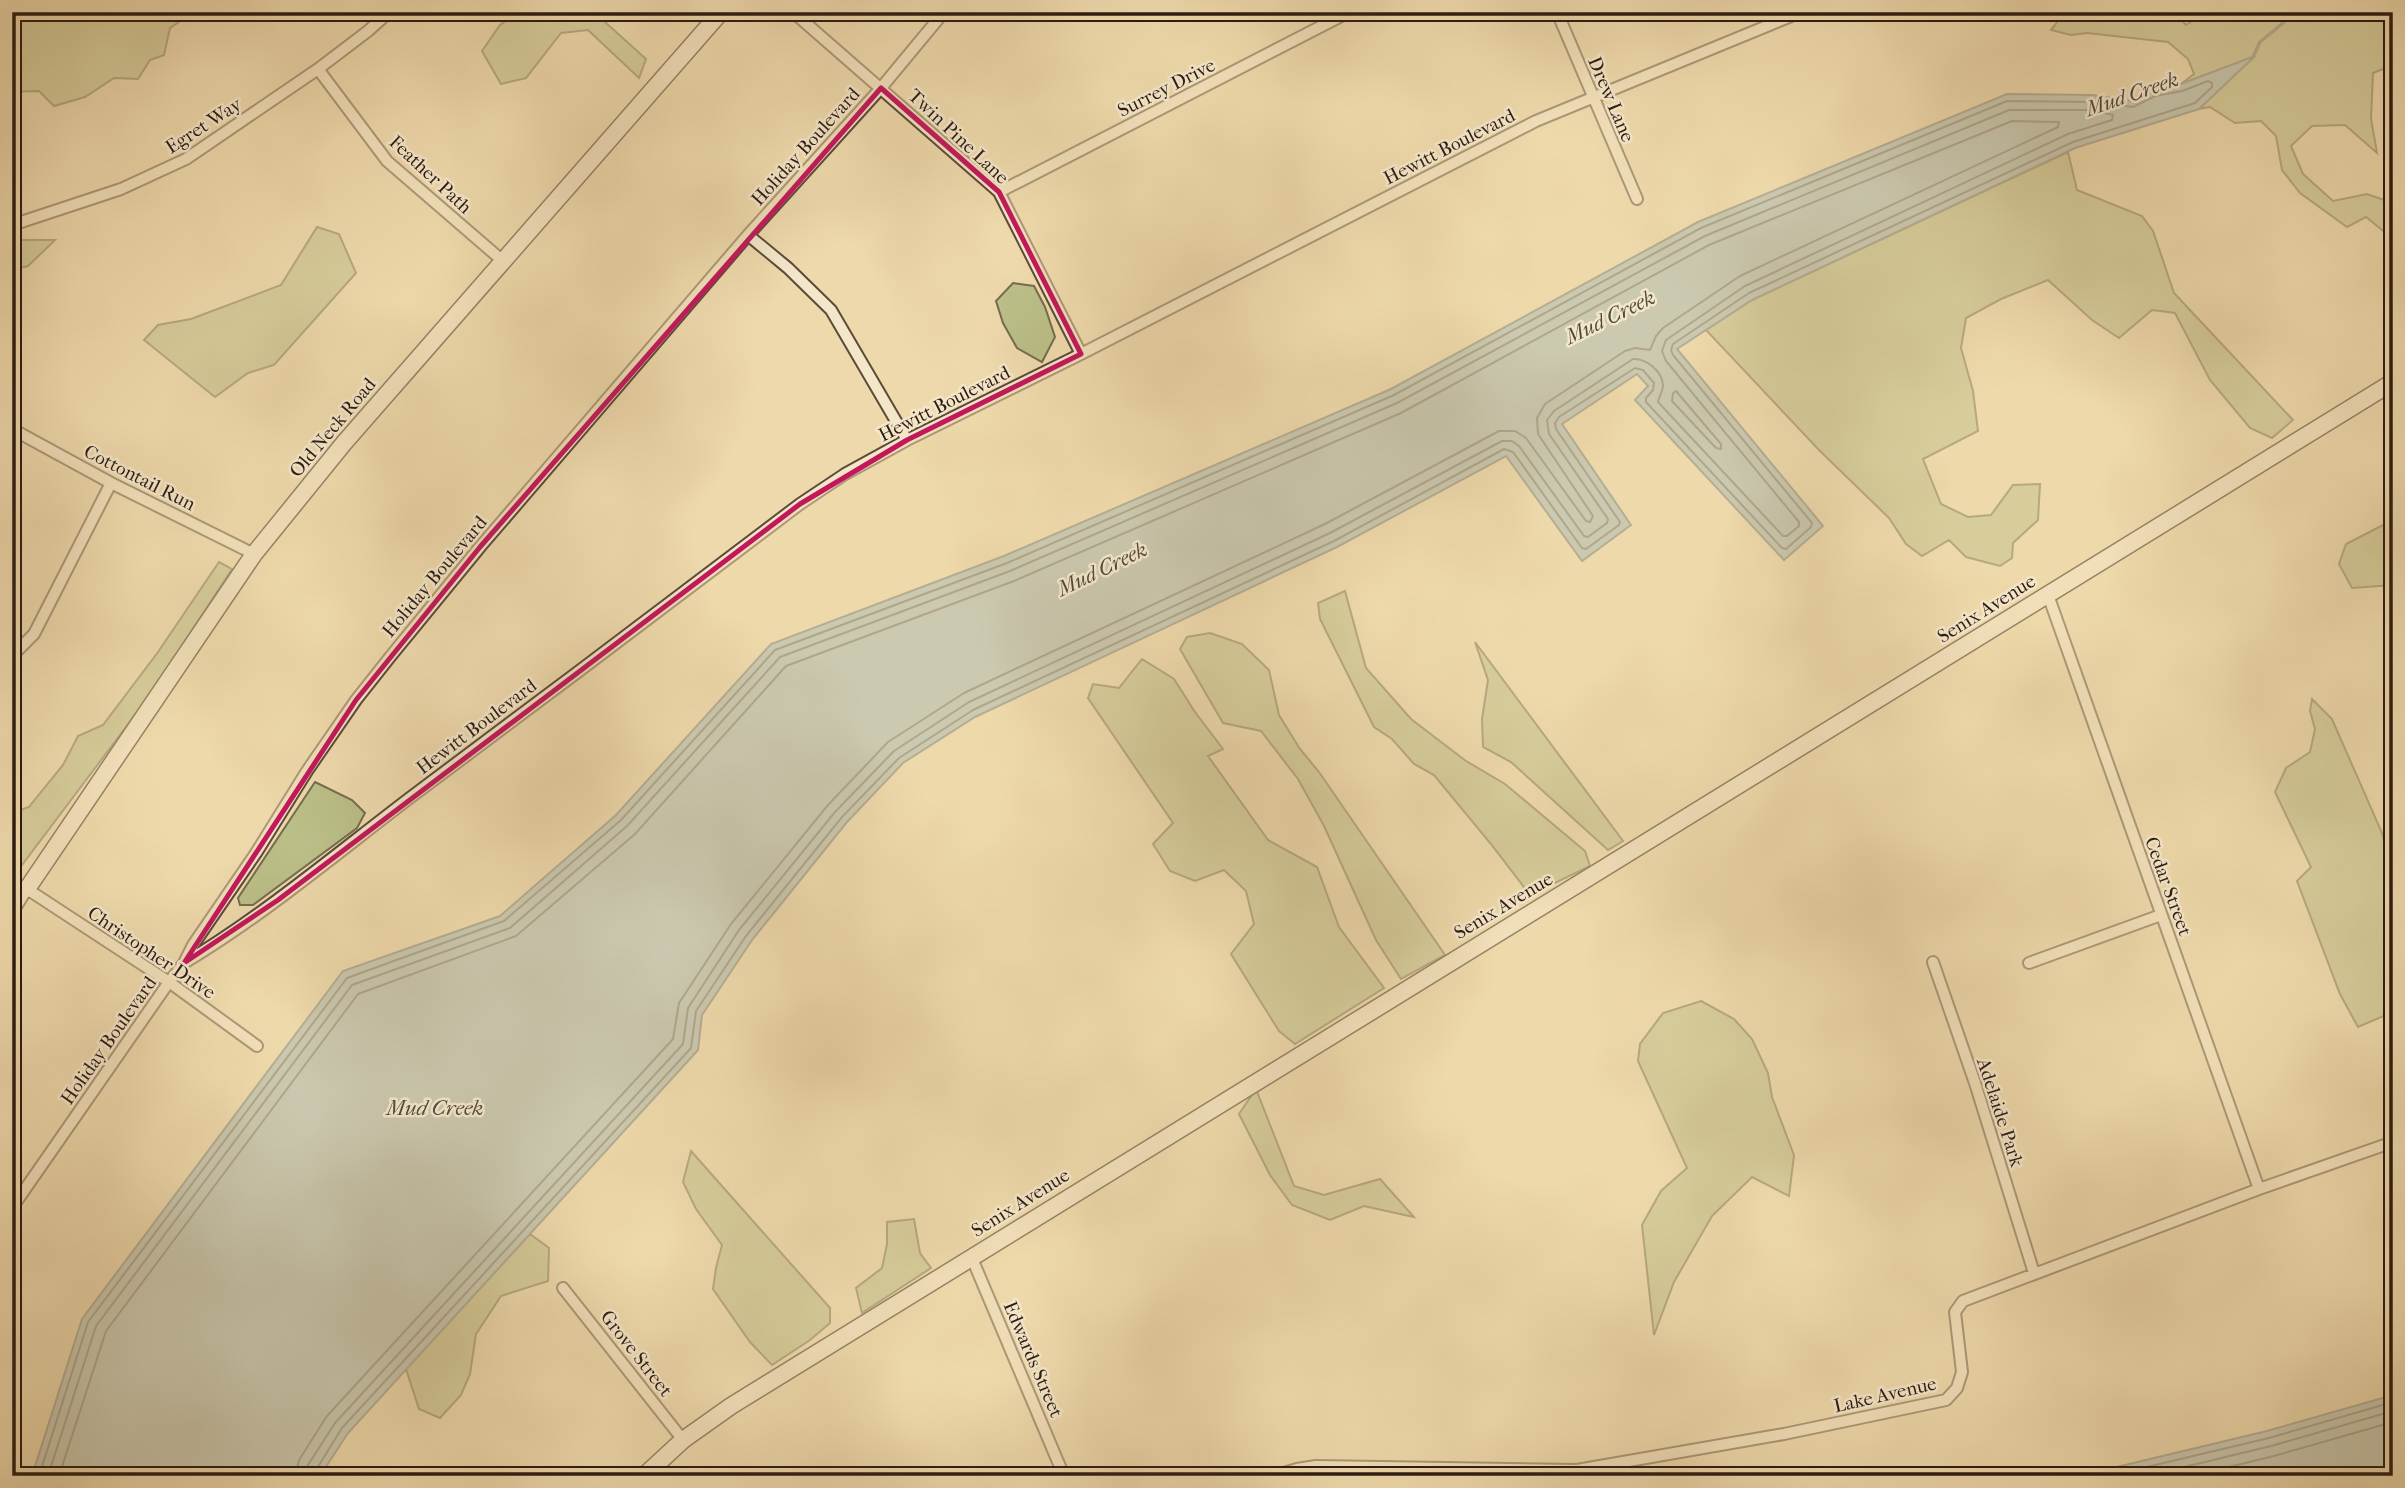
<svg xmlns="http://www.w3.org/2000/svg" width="2405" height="1488" viewBox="0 0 2405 1488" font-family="'IM FELL French Canon',serif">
<rect width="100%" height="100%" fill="#eed9ac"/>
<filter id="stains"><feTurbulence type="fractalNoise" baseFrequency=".00286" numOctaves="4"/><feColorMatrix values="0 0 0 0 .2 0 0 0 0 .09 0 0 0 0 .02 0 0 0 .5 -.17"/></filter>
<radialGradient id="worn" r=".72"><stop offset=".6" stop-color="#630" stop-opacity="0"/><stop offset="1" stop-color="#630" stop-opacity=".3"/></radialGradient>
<path fill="#bbbf88" stroke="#746d4d" stroke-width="2" d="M31 12H202L203 15 188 16 170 28 164 55 150 60 138 79 114 78 85 97 54 106 39 91 12 92V19Z
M518 12H602L605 22 646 59 639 78 588 30 561 33 526 78 501 84 482 51 500 25Z
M2065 12H2174L2186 25 2205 12H2393V65L2373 73 2371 119 2377 153 2345 125 2312 126 2291 146 2303 174 2333 201 2367 194 2393 203V239L2366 217 2347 227 2300 193 2282 170 2276 136 2261 121 2235 123 2210 107 2199 109 2253 57 2181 84 2194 74 2188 59 2168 42 2087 33 2071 35 2051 30Z
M2068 152 2077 190 2142 216 2153 231 2174 293 2293 420 2272 438 2250 428 2210 380 2175 313 2152 310 2119 338 2092 320 2048 280 2001 299 1966 318 1961 348 1973 391 1978 431 1923 459 1941 504 1968 517 1991 515 2013 485 2040 484 2038 520 2013 543 2012 558 2000 566 1966 557 1949 540 1922 556 1906 544 1889 518 1820 451 1706 330 1752 300Z
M317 227 339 234 356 273 274 365 248 373 215 397 144 340 158 325 191 319 281 285Z
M18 240H55L28 266 12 270V243Z
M1013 283 1034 286 1045 307 1055 337 1042 362 1017 348 1003 323 996 301Z
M2393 520V585L2352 588 2339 564 2346 544Z
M219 562 232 569 147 699 22 865H12V813L29 807 63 765 78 736 103 725 158 652Z
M1345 591 1366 668 1411 719 1466 761 1505 784 1585 851 1590 866 1530 895 1491 844 1434 775 1414 764 1392 739 1374 727 1320 619 1318 603Z
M1210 633 1242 644 1269 670 1279 715 1300 749 1319 772 1445 955 1401 979 1376 940 1324 826 1298 779 1261 731 1223 723 1180 649 1187 637Z
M1475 642 1623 841 1608 850 1511 762 1483 747 1482 719 1488 680Z
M1142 659 1174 679 1195 712 1223 749 1208 756 1268 840 1317 867 1339 927 1384 988 1295 1044 1279 1031 1231 954 1254 924 1246 891 1224 870 1195 881 1170 871 1153 844 1173 823 1088 698 1093 684 1119 688Z
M2312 699 2332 719 2382 833 2393 874V1012L2358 1027 2340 994 2297 881 2311 867 2275 792 2286 768 2310 752 2315 729 2310 711Z
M315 782 352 800 365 813 357 828 253 905H240L238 898Z
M1701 1001 1734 1019 1752 1039 1768 1073 1772 1097 1794 1155 1789 1196 1752 1177 1712 1216 1674 1282 1654 1335 1642 1225 1661 1191 1687 1168 1638 1061 1640 1044 1663 1013Z
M1256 1089 1294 1186 1324 1195 1380 1179 1414 1217 1364 1206 1330 1220 1292 1205 1270 1175 1239 1114Z
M691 1151 830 1308V1323L810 1340 772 1365 750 1342 713 1289 716 1268 722 1245 696 1209 683 1182Z
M914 1219 920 1253 931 1268 862 1313 856 1288 882 1268 887 1244V1222Z
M530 1234 549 1248 548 1281 501 1296 476 1334 470 1374 461 1395 440 1418 419 1409 406 1369Z"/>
<path fill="#9fb7b6" stroke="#717974" stroke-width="2" d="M2255 56 2199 109 2075 148 1752 300 1677 349 1823 526 1784 560 1635 400 1648 386 1637 374 1562 424 1631 525 1582 561 1506 456 1337 547 975 717 903 763 847 822 752 940 702 1015 698 1050 348 1433 320 1476H32L82 1319 343 971 500 916 616 815 771 644 1004 556 1391 389 1698 222 2007 94 2092 95 2132 101 2152 89 2181 84Z
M2393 1395V1476H2079L2267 1431Z"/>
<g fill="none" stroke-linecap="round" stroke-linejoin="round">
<path stroke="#666964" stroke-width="2" d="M1676 391 1721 444V449L1716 448 1672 401 1673 393Z
M39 1476 88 1322 347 978 504 921 621 820 775 650 1007 563 1394 395 1701 228 2007 101 2091 102 2133 107 2155 96 2182 91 2208 81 2212 83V87L2195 103 2073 142 1749 293 1673 344 1671 350 1673 355 1812 523 1811 527 1786 549 1782 548 1646 402V398L1653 390 1654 383 1643 370 1635 368 1559 417 1555 423 1556 429 1620 522 1619 525 1586 549 1582 548 1513 452 1504 449 1334 541 973 710 899 758 842 817 746 936 696 1011 691 1048 342 1428 316 1470 315 1476
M48 1476 96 1326 352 985 510 928 627 826 780 657 1010 571 1397 403 1705 236 2009 110H2091L2113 115 2112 120 2068 134 1745 286 1666 340 1662 351 1666 361 1799 522V526L1787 536H1783L1658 402C1659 397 1663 391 1663 385 1662 371 1646 358 1633 359L1554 411 1547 420 1549 434 1608 519 1607 523 1588 537 1584 536 1519 446 1512 441H1502L1330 533 969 702 894 751 835 812 739 930 688 1008 683 1044 335 1423 308 1465 306 1476
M59 1476 106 1331 358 994 516 936 635 834 786 666 1014 581 1401 413 1709 245 2012 121 2059 122 2058 127 1740 276 1663 328 1656 336 1650 350 1635 348 1625 351 1545 404 1537 418 1538 434 1593 516 1590 522 1586 521 1526 438 1515 431H1499L1325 524 964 693 888 742 828 805 731 924 679 1003 673 1039 327 1416 299 1460 295 1476
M2109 1476 2269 1438 2393 1402
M2147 1476 2271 1446 2393 1411
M2192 1476 2274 1456 2393 1422"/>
<path stroke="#717974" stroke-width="3.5" d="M2253 57 2260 42 2283 23 2291 12"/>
<defs>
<path id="street" d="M793 12 999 192 1081 354
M1557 12 1637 199
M318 69 387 161 504 262
M999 192 1349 12
M12 225 121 189 186 159 318 69 368 31 389 12
M748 235 788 268 831 310 907 440
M12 429 111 483 254 554
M2048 595 2259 1189
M12 656 34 634 111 483
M12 883 27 889 169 982 257 1046
M12 913 27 889
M1933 962 1975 1083 2034 1273
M184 963C264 915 336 854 411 797 541 700 671 602 800 504L845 474 907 440 1081 354 1536 121 1801 12
M2029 963 2161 915
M12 1208 169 982 184 963 193 945 256 853 307 771 356 700 390 657 480 547 748 235 881 88 944 12
M971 1256 1064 1476
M563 1288 683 1440
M1273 1476 1297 1469 1316 1466 1577 1470 1784 1434 1946 1400 1957 1388 1962 1372 1955 1312 1963 1301 2259 1189 2393 1142"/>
<path id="secondary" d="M27 889 254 554 344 443 721 12
M644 1476 683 1440 731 1406 2393 382"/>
</defs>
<use href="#street" stroke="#5c4a38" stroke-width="14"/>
<use href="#secondary" stroke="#2c1b12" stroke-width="19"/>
<use href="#street" stroke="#f4e6c9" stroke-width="10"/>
<use href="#secondary" stroke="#f4e6c9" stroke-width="16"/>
</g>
<path d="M0 0H2405V1488H0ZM881 88 999 192 1081 354 907 440 800 504 278 900 184 963 356 700 480 547Z" fill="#eed9ac" fill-opacity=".55" fill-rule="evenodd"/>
<path fill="none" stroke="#c2185b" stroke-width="5" stroke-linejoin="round" d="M881 88 999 192 1081 354 907 440 800 504 278 900 184 963 356 700 480 547Z"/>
<g text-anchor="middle" stroke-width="5" stroke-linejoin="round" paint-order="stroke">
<g font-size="19" fill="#2c1b12" stroke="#f4e6c9">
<text transform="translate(1166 87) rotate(-27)" y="7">Surrey Drive</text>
<text transform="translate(1612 99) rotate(67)" y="7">Drew Lane</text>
<text transform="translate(203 125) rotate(-33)" y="7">Egret Way</text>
<text transform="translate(959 136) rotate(43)" y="7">Twin Pine Lane</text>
<text transform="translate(805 146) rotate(-48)" y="7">Holiday Boulevard</text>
<text transform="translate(1449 146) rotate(-27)" y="7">Hewitt Boulevard</text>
<text transform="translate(431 174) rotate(43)" y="7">Feather Path</text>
<text transform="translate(944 403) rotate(-27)" y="7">Hewitt Boulevard</text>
<text transform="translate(332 427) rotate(-50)" y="7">Old Neck Road</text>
<text transform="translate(140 477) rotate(27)" y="7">Cottontail Run</text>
<text transform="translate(434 576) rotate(-50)" y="7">Holiday Boulevard</text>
<text transform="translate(1986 608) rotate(-32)" y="7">Senix Avenue</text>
<text transform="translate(476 726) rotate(-37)" y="7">Hewitt Boulevard</text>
<text transform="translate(2169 886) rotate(70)" y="7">Cedar Street</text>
<text transform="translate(1503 905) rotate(-31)" y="7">Senix Avenue</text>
<text transform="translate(152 952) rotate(34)" y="7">Christopher Drive</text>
<text transform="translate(108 1040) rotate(-55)" y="7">Holiday Boulevard</text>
<text transform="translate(2001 1112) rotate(72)" y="7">Adelaide Park</text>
<text transform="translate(1020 1202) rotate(-32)" y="7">Senix Avenue</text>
<text transform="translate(637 1353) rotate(52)" y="7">Grove Street</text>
<text transform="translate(1034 1359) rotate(67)" y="7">Edwards Street</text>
<text transform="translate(1885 1394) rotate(-13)" y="7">Lake Avenue</text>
</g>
<g font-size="21" font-style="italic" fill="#4e4a43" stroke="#f4e6c9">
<text transform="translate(2132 94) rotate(-19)" y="7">Mud Creek</text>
<text transform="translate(1610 317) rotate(-26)" y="7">Mud Creek</text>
<text transform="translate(1102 569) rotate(-26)" y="7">Mud Creek</text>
<text x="435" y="1115">Mud Creek</text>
</g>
</g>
<rect width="2405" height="1488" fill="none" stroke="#eed9ac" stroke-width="42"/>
<rect x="14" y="14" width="2377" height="1460" fill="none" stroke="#2c1b12" stroke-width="3.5"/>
<rect x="21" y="21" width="2363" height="1446" fill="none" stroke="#2c1b12" stroke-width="2"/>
<rect width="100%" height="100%" filter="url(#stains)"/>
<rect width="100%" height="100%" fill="url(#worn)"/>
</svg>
